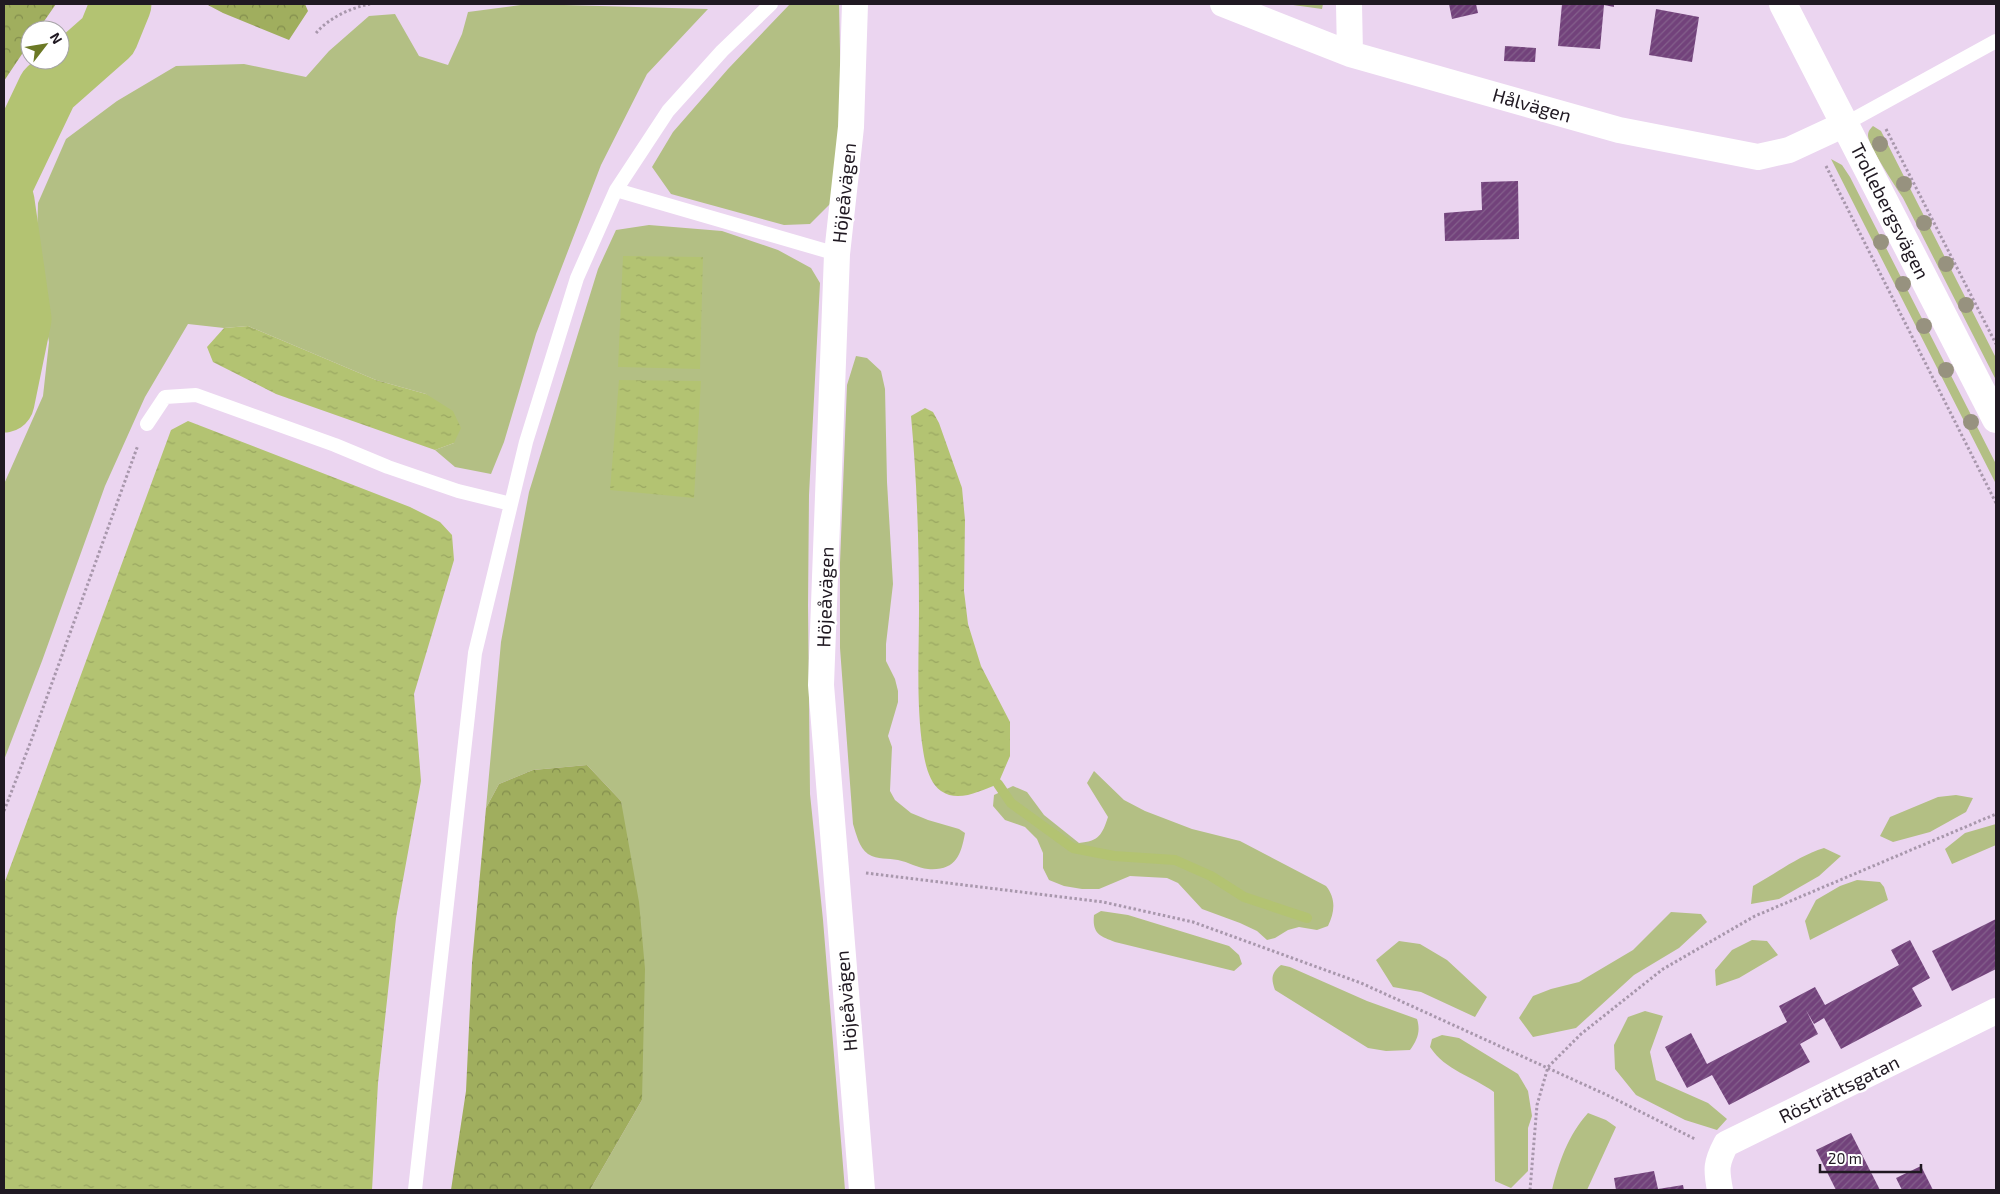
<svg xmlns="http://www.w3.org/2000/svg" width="2000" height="1194" viewBox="0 0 2000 1194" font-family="'Exo 2',sans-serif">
<defs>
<pattern id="forest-crowns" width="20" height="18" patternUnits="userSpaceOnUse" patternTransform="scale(1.25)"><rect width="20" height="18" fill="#a0ae5e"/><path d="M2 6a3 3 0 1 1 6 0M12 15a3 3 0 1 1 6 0" fill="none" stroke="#828d4d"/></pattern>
<pattern id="water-ripples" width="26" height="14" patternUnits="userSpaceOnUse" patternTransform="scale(1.25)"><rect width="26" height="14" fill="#b3c372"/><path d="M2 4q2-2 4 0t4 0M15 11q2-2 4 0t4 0" fill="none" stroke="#9aa762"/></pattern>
<pattern id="building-hatch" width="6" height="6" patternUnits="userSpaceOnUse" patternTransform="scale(1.25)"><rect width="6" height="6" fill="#72427b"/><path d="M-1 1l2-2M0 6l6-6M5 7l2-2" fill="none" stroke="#84608c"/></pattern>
</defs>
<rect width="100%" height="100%" fill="#ebd5f0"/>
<path fill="#b3bf84" d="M528 4 708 9 647 74 601 165 536 334 504 442 491 474 455 467 435 450 454 443 426 394 376 380 248 326 224 328 188 324 145 397 105 486 42 661 4 760V484L43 396 49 342 36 269 38 203 66 139 117 101 176 66 244 64 306 77 329 51 369 16 395 14 419 56 448 65 462 34 468 12Z
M790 4H839L841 97 838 164 830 204 810 224 784 225 671 194 652 167 673 132 728 69Z
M1286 4H1323L1322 9Z
M1873 126 1881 131 1996 358V380L1903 198C1896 187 1869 147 1868 136 1868 131 1870 129 1873 126Z
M1831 159 1842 165 1850 177 1996 464V484Z
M649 225 722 231 778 250 811 268 820 283 809 495 808 606 810 794 823 920 845 1190H590L642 1100 621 801 587 765 533 770 499 784 486 808 501 642 529 492 598 269 616 230Z
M856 356 867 358 881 371 885 389 887 482 893 584 886 644V661L895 679 898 691V702L888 736 892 747 890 791 895 800 911 813 928 820 959 829 965 833C961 856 955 871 928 869 918 868 908 862 898 860 888 858 878 860 868 854 859 848 856 833 853 824L840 648V563L847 385Z
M1094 771 1124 800 1145 811 1192 829 1240 841 1326 886C1336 898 1335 912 1328 926L1317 930 1299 927 1288 930 1275 938 1267 940 1257 931 1240 923 1202 909 1178 883 1167 878 1130 876 1099 889H1082L1064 886 1049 880 1043 868V853L1037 839 1025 827 1005 820 993 806 994 795 1013 786 1027 792 1044 815 1079 843C1099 841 1102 835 1108 817L1087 783Z
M1956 795 1973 798 1966 812 1930 832 1893 842 1880 836 1890 817 1938 797Z
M1996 824V845L1952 864 1945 849 1965 833Z
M1824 848 1841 856 1819 876 1779 899 1751 904 1753 886C1777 873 1798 856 1824 848Z
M1857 880 1880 882 1884 887 1888 900 1810 940 1805 921 1816 900 1840 886Z
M1101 911 1128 915 1229 946 1239 955 1242 964 1234 971 1115 942C1100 936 1092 934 1094 915Z
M1671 912 1701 914 1707 922 1679 948 1634 975 1576 1028 1533 1037 1519 1018 1533 996 1551 989 1579 982 1633 950Z
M1752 940 1767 941 1778 955 1739 978 1716 986 1715 970 1732 950Z
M1399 941 1420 944 1447 960 1487 997 1475 1017 1421 992 1393 987 1376 960Z
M1281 965 1290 967 1367 1001 1417 1019C1421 1032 1417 1040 1410 1050L1386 1051 1368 1048 1275 990C1271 979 1271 973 1281 965Z
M1645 1011 1663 1016 1650 1052 1656 1080 1708 1103 1727 1119 1717 1130 1685 1120 1636 1095 1615 1069 1614 1045 1628 1017Z
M1442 1035 1459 1038 1518 1074 1528 1091 1532 1116 1528 1128V1171L1511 1188 1495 1181 1494 1092C1472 1076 1446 1071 1430 1047L1432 1039Z
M1588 1113 1606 1120 1616 1127 1587 1190H1552C1559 1162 1568 1135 1588 1113Z"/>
<path fill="url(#forest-crowns)" d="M4 4H56L38 30H30V42L4 81Z
M206 4H305L308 11 289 40 223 13Z
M587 765 621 801 639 902 645 969 642 1100 590 1190H451L466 1091 472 963 486 808 499 784 533 770Z"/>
<path fill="url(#water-ripples)" d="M623 256 703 257 700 369 618 367Z
M248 326 376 380 426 394 453 411 461 428 454 443 435 450 276 394 213 362 207 347 224 328Z
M619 380 701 381 694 498 610 490Z
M925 408 933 412 939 423 962 488 965 520 964 591 968 624 981 666 1010 722V756L998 784C980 791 958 803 941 791 929 783 925 763 923 750 916 704 919 656 919 609 919 544 917 481 911 416Z
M188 421 410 507 440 522 452 535 454 560 414 694 421 781 396 918 378 1083 372 1190H4V884L171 430Z"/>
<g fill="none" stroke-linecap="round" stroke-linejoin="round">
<path stroke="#b3c372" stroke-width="10" d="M998 784 1011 803 1073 848 1114 856 1175 860 1211 876 1244 897 1307 918"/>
<path stroke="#b3c372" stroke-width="61" d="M4 181 48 89 108 36 121 4
M4 201 21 319 4 402"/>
</g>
<path fill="url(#building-hatch)" d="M1449 4H1476L1478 13 1452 19Z
M1562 4H1614V7L1604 5 1600 49 1558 46Z
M1656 9 1699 17 1692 62 1649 55Z
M1505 46 1536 48 1535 62 1504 61Z
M1518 181 1519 239 1445 241 1444 213 1482 210 1481 182Z
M1996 919V969L1952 991 1932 951Z
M1910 940 1930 978 1912 988 1922 1006 1841 1049 1824 1018 1814 1024 1806 1010 1818 1034 1800 1044 1810 1062 1729 1105 1712 1075 1687 1088 1665 1047 1691 1033 1707 1064 1787 1022 1779 1006 1815 987 1825 1005 1899 965 1891 950Z
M1851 1133 1880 1190H1836L1816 1150Z
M1921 1166 1933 1190H1902L1896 1178Z
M1654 1171 1658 1189 1683 1185 1684 1190H1616L1614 1178Z"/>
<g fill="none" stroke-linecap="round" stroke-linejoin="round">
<path stroke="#a897ac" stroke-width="3" stroke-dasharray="2.5 2.5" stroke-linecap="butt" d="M316 33C329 18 350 8 370 4
M1886 129 1996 344
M1826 166 1996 503
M4 811 31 741 138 445
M866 873 1103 902 1193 922 1361 983 1607 1095 1695 1139
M1530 1190 1537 1105 1548 1067 1581 1034 1663 969 1755 916 1996 814"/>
<path stroke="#fff" stroke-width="14" d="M1845 124 1996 41
M616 190 837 254
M147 424 165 397 196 395 335 445 388 467 458 491 511 504
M415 1190 475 653 526 442 577 278 616 190 668 111 722 51 771 4"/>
<path stroke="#fff" stroke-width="26" d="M855 4 851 127 837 254 821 685 862 1190
M1223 4 1350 54 1619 130 1758 157 1789 150 1845 124
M1349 4 1350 54
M1720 1190C1716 1169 1716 1163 1726 1144L1996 1011"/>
<path stroke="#fff" stroke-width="28" d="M1783 4 1996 419"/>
</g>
<g fill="#97927f">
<circle cx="1880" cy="144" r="8"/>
<circle cx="1904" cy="184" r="8"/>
<circle cx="1924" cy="223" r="8"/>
<circle cx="1881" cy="242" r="8"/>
<circle cx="1946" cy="264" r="8"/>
<circle cx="1903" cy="284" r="8"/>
<circle cx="1966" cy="305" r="8"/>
<circle cx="1924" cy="326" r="8"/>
<circle cx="1946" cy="370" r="8"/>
<circle cx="1971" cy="422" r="8"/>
</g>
<g text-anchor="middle" stroke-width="5" stroke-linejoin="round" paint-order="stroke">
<g font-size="19" fill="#201922" stroke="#fff">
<text transform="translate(1532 105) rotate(16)" y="7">Hålvägen</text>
<text transform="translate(844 193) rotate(-84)" y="7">Höjeåvägen</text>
<text transform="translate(1890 211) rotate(63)" y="7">Trollebergsvägen</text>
<text transform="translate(825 597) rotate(-88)" y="7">Höjeåvägen</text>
<text transform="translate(846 1001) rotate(-95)" y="7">Höjeåvägen</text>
<text transform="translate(1839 1089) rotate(-26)" y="7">Rösträttsgatan</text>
</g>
</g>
<rect width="2000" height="1194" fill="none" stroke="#201922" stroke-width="10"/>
<g transform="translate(45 45) rotate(59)"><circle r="24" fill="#ffffff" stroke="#a6a3a7"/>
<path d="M0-4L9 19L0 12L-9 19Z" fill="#6c7925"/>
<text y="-8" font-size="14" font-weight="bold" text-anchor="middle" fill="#201922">N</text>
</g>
<path d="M1820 1164v8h101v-8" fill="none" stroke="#201922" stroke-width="2.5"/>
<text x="1828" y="1164" font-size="15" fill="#201922" stroke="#ffffff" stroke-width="4" paint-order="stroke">20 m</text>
</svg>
